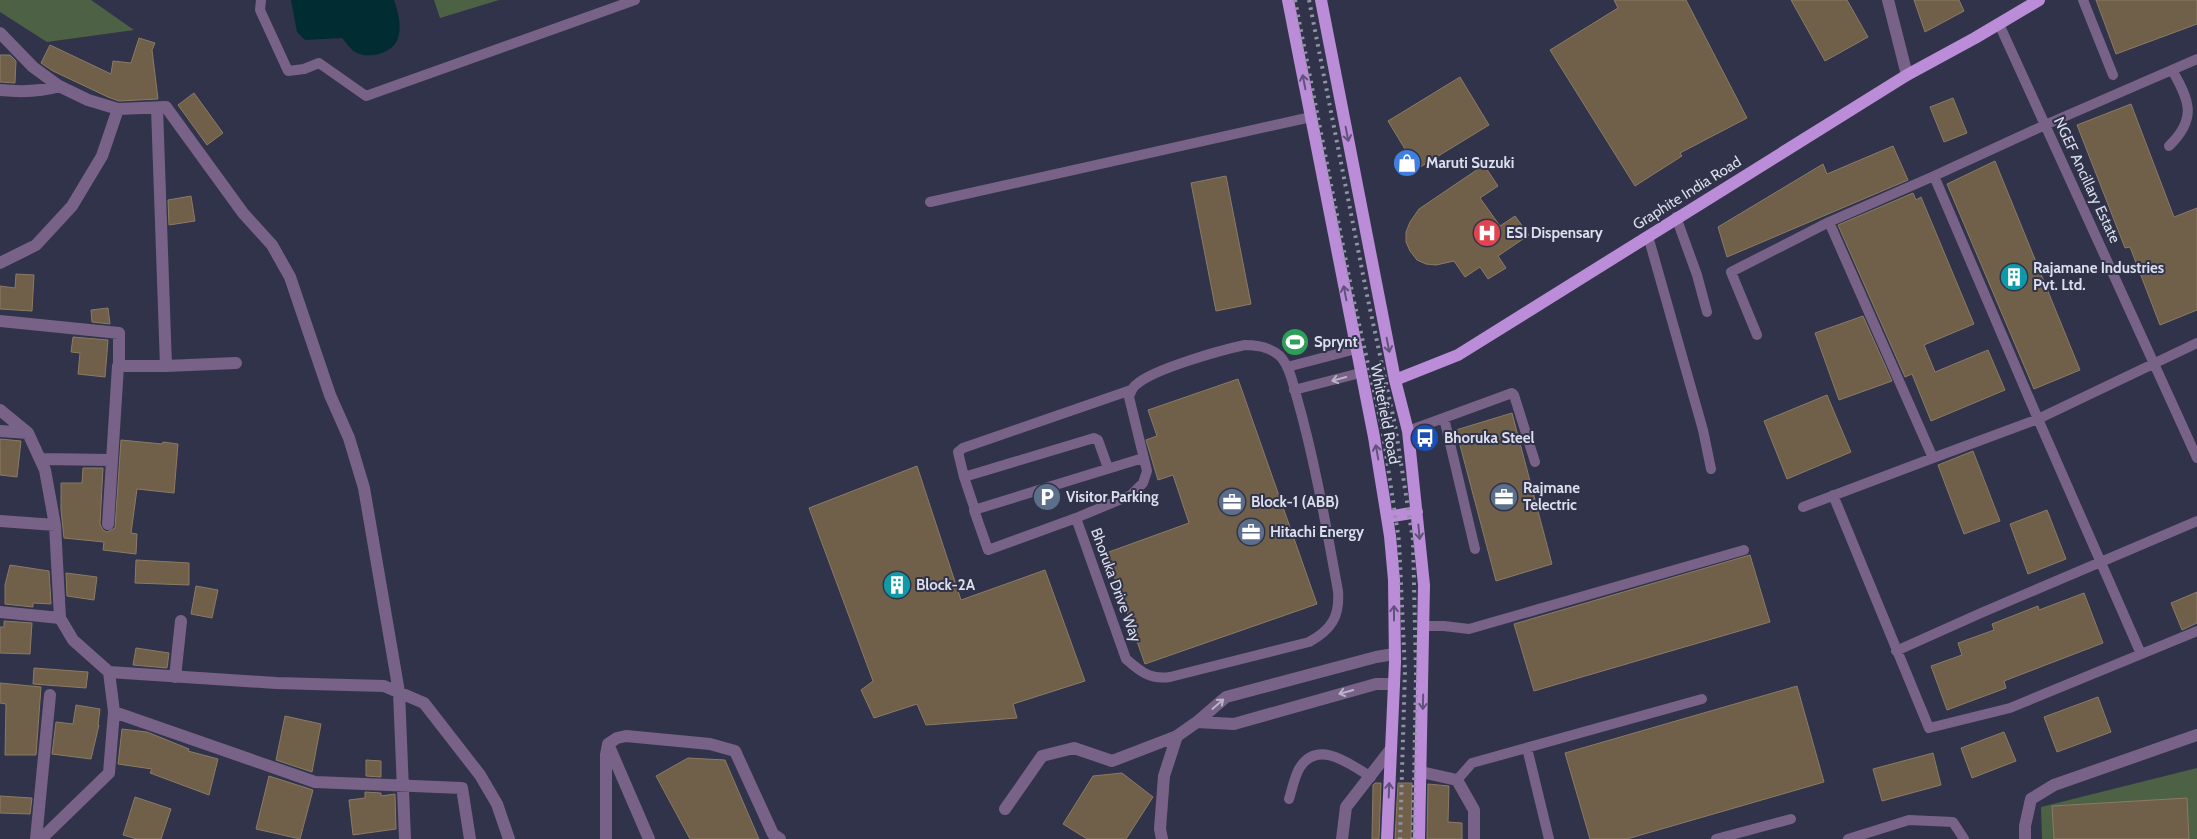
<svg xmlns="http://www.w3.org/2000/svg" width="2197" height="839" viewBox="0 0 2197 839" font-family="Cabin,sans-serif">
<rect width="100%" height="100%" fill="#31334a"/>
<path fill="#4d6245" d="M0 0H91L134 30 47 42 0 12Z
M434 0H499L440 18Z
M2197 768V839H2042L2041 807Z"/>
<path fill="#002c32" d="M291 0H394C398 12 402 26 398 38 394 53 368 60 355 52 350 49 346 42 342 38L305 40 297 32Z"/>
<path fill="#70604a" stroke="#8b7b63" d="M1614 0H1686L1747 118 1680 153 1682 156 1635 186 1550 50 1618 8Z
M1791 0H1847L1868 37 1825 61Z
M1914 0H1959L1964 11 1925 32Z
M2096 0H2197V24L2116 54Z
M139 38 155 43 152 50 158 99 119 101 108 97 53 71 41 63 50 45 111 74 113 61 131 63Z
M0 55H10L16 61 15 83 0 82Z
M1460 77 1489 125 1417 169 1388 121Z
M194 93 223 133 207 145 178 105Z
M1953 98 1967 133 1944 142 1930 107Z
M2131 104 2174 217 2197 208V310L2160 325 2130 247 2125 248 2077 125Z
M1893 146 1908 180 1727 257 1718 227 1823 164 1827 174Z
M1995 161 2080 370 2034 389 1947 184Z
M1484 165 1498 186 1480 198 1500 226 1515 216 1529 235 1498 256 1506 268 1488 279 1480 267 1465 277 1454 261 1436 265 1426 264 1417 260 1410 251 1406 242V232L1410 222 1419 209Z
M1226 176 1251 304 1216 311 1191 183Z
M1913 193 1916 200 1921 197 1974 324 1924 345 1935 372 1988 350 2005 390 1931 421 1912 374 1905 377 1838 225Z
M191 196 195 221 169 225 168 200Z
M16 274 34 275 32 311 0 309V286L15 288Z
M108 308 110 324 92 322 91 310Z
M1863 316 1892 381 1839 400 1815 333Z
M73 337 108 340 105 377 78 374 80 353 71 352Z
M1238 379 1317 604 1145 664 1106 553 1189 523 1173 475 1158 480 1146 440 1157 436 1148 410Z
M1827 395 1851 452 1787 479 1764 421Z
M1512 413 1552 564 1496 581 1456 430Z
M0 439 21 441 17 477 0 475Z
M121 440 162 444 163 442 178 444 174 493 137 489 131 533 137 534 136 554 103 550 104 542 64 538 61 510V483H82L83 468H103L100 524 103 530 107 532 115 528Z
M1973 451 2000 521 1964 534 1938 465Z
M917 466 961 600 1045 570 1085 681 1013 704 1017 718 926 725 917 704 874 718 861 690 873 681 809 508Z
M2047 510 2066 559 2028 574 2010 524Z
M1750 555 1770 622 1534 691 1514 624Z
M136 560 189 563V585L135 583Z
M10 565 49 571 51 604 33 603V607L5 604V585Z
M66 573 97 577 94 600 67 596Z
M196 586 218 590 212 618 191 614Z
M2197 592V623L2182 630 2171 603Z
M2084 593 2103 643 2004 681 2006 688 1947 710 1931 666 1962 655 1958 643 1994 630 1992 624 2038 606 2039 610Z
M4 621 32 623 30 654 0 653V627H4Z
M136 648 169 653 167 668 133 665Z
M34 668 88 672 86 688 33 684Z
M0 683 41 687 36 755H5L6 704 0 703Z
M1797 686 1824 782 1627 839H1590L1565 753Z
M2098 697 2111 732 2057 752 2044 717Z
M76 705 100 709 98 725H99L91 759 52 754 56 722 73 724Z
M285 716 321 724 312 772 276 760Z
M122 729 147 732 189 749 188 751 218 759 209 795 150 773 152 769 118 764Z
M2004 732 2016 761 1972 778 1961 748Z
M1933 753 1941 785 1882 801 1873 769Z
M688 758 725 760 759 839H690L656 776Z
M366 760 381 761V777L366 776Z
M1122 773 1153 797 1126 839H1087L1063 824 1093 776Z
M269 776 313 790 300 839 256 829Z
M1375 783H1381L1379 839H1372L1373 785Z
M1398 783H1412L1411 839H1395Z
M1428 784 1449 786 1448 822 1462 823V839H1427Z
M365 792 381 793V796L395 794 396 829 353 835 349 800 365 798Z
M0 796 32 798 30 814 0 813Z
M135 797 171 809 161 839H137L123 835Z
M2187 798 2189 839H2054L2052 806Z"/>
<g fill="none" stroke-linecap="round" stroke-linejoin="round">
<path stroke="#796287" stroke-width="10" d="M261 0 260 10 288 71 304 69 319 63 366 96 635 0
M2083 0 2113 75
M1999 24 2197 458
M2197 59 2045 125 1934 176 2038 419 2197 343
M2169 146C2197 119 2190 101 2172 70
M1934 176 1829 222 1933 458 2038 419 2141 654
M930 202 1311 117
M1676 217 1697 275 1707 312
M1648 236 1703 430 1711 469
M1757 335 1731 272 1829 222
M1245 345C1257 345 1270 347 1280 356 1290 367 1293 384 1297 398 1315 461 1326 526 1338 591 1340 617 1331 630 1309 642L1170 677C1150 680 1141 672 1126 659L1076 518 1131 495 1143 483 1147 471 1129 397C1131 392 1132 387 1137 384 1154 369 1221 350 1245 345Z
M1287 367 1356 349
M1294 390 1360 373
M1444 418 1475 549
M1408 431 1512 393 1514 395 1535 462
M1108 468 1098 440 1094 438 964 477 958 452 963 448 1131 390
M964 477 975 510
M1833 495 1929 728 2010 708 2197 631
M1803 507 1933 458
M1076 518 988 550 974 510 1143 458
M1424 626H1444L1469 629 1744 550
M1896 651 1981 613 2197 521
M1527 748 1549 839
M1457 780 1472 763 1702 699
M1289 799C1292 790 1294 778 1299 769 1317 738 1350 764 1371 777
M1716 839 1791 819
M1848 839 1909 820 1953 822 1964 839"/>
<path stroke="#796287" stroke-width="12" d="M1888 0 1907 75
M0 33 33 67 59 86 88 100 118 109 166 107 243 213 272 245 290 277 330 395 349 438 364 488 399 692 405 839
M0 90C19 92 40 92 59 86
M157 108 166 366
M0 263 36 245 72 206 102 156 118 109
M0 321 119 333V368
M0 410 28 433 45 470 55 525 60 618 73 640 109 672 276 683 384 686 424 703 480 775 497 804 509 839
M0 431 28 433
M40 459 112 460
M0 521 55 525
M108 524 118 366H166L236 363
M0 612 60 618
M175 677 181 621
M1394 684H1376L1234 724 1197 722 1226 697 1376 657 1394 654
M114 712 315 782 462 788 470 839
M608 744 649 839
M1005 809 1042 756 1074 748 1112 761 1177 736
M36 839 50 695
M41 839 109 773 114 712 109 672
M606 839V755L608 744 617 738 626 736 710 744 735 751 773 834 780 839
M1162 839 1160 829 1164 776 1177 736 1197 722
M1342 839 1346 807 1391 749
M2025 839V826L2031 799 2054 785 2197 735"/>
<path stroke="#796287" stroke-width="12" d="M1421 772 1457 780 1474 810V839"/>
<path stroke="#bb8cd7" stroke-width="12" d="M1288 0 1374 437 1390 536 1394 580 1395 662 1387 839
M1321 0 1395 380 1408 431 1424 585 1419 839
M1395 380 1458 355 1907 75 1975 38 2039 0
M1387 517 1417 512"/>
<path stroke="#9294a6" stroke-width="4" stroke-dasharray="2.5 5" stroke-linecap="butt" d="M1295 0 1353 297 1382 427 1399 541 1405 671 1400 839
M1309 0 1367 295 1395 425 1413 540 1416 673 1413 839"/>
</g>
<defs><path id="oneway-shaft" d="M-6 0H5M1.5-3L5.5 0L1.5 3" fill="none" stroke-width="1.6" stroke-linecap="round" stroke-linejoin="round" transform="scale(1.25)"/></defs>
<g stroke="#61527b">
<use href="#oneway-shaft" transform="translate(1304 82) rotate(-101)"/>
<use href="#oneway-shaft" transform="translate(1347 134) rotate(79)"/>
<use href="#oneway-shaft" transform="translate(1345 293) rotate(-101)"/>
<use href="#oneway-shaft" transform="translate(1388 345) rotate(79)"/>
<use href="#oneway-shaft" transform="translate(1377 452) rotate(-100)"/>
<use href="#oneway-shaft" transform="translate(1419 532) rotate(85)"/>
<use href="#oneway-shaft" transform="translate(1394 613) rotate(-90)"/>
<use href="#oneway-shaft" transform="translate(1423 702) rotate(91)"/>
<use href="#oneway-shaft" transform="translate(1389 790) rotate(-88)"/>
</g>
<g stroke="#b9b3c9">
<use href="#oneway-shaft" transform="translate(1339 379) rotate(165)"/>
<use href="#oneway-shaft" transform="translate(1346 692) rotate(164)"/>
<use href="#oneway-shaft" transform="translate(1218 704) rotate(-41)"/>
</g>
<defs>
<symbol id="shop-disc" viewBox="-11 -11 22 22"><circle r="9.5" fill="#3f7fe0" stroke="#31334a"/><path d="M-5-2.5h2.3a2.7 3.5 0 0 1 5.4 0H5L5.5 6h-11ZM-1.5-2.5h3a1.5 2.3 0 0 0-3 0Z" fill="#fff"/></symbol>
<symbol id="hospital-disc" viewBox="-11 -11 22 22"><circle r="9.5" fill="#e0444e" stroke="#31334a"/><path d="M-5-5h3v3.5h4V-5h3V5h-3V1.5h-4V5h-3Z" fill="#fff"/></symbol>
<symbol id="building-disc" viewBox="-11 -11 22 22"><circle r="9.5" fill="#0f9aa8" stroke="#31334a"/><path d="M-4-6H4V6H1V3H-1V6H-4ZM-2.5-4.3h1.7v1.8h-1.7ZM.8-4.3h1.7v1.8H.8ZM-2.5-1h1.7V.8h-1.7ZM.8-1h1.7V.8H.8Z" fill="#fff"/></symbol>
<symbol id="stadium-disc" viewBox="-11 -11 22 22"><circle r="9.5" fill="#2e9e5b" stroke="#31334a"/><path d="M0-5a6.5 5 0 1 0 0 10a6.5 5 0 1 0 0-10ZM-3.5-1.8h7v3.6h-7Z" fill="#fff"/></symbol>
<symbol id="bus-disc" viewBox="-11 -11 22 22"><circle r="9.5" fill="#1a4fb4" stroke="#31334a"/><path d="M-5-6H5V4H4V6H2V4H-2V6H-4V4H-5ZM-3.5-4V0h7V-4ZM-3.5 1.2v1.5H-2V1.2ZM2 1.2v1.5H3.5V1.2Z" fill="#fff"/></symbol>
<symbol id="parking-disc" viewBox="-11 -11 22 22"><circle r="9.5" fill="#5c6f8a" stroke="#31334a"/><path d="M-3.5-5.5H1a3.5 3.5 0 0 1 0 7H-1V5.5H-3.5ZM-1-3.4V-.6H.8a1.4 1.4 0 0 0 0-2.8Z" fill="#fff"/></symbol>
<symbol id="office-disc" viewBox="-11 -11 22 22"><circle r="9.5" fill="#5c6f8a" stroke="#31334a"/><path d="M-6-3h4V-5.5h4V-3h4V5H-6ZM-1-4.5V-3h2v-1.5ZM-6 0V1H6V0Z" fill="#fff"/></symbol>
</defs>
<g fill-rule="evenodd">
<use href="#shop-disc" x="1391" y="147" width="32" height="32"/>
<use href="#hospital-disc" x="1471" y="217" width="32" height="32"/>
<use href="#building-disc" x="1998" y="261" width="32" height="32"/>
<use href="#stadium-disc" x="1279" y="326" width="32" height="32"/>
<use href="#bus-disc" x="1409" y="422" width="32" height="32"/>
<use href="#parking-disc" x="1031" y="481" width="32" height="32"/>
<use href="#office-disc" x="1488" y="481" width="32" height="32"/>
<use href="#office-disc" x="1216" y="486" width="32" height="32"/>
<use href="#office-disc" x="1235" y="516" width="32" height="32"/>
<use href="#building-disc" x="881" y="569" width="32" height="32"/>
</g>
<g text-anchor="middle" stroke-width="4" stroke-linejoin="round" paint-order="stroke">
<g font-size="15" font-weight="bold" fill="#dbdeec" stroke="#31334a" text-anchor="start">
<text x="1426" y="168">Maruti Suzuki</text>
<text x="1506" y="238">ESI Dispensary</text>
<text x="2033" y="273">Rajamane Industries<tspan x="2033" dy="17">Pvt. Ltd.</tspan></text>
<text x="1314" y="347">Sprynt</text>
<text x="1444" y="443">Bhoruka Steel</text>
<text x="1523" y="493">Rajmane<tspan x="1523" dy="17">Telectric</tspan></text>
<text x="1066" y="502">Visitor Parking</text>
<text x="1251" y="507">Block-1 (ABB)</text>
<text x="1270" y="537">Hitachi Energy</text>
<text x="916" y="590">Block-2A</text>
</g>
<g font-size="15" fill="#dbdeec" stroke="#31334a">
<text transform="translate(2087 180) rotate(65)" y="5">NGEF Ancillary Estate</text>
<text transform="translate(1687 193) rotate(-32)" y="5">Graphite India Road</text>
<text transform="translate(1385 414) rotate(79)" y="5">Whitefield Road</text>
<text transform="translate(1116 585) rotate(70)" y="5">Bhoruka Drive Way</text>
</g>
</g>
</svg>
